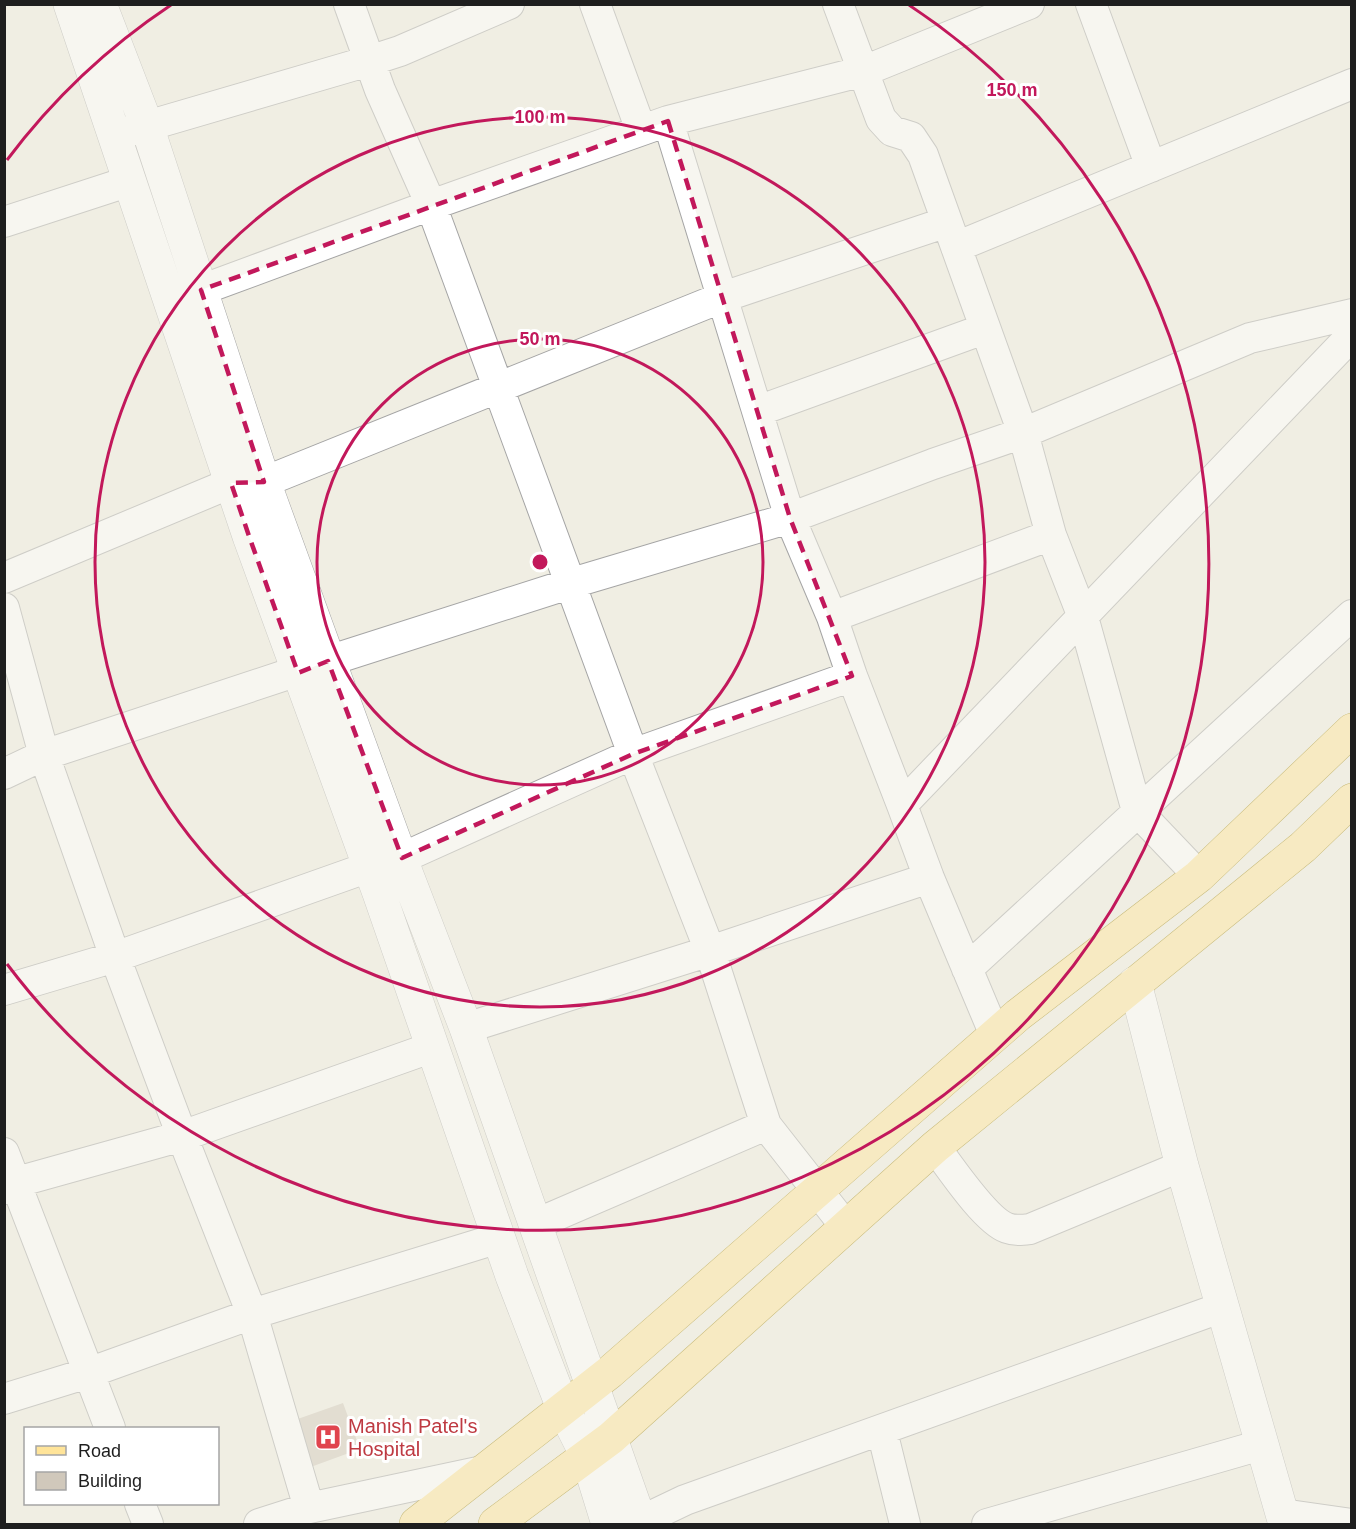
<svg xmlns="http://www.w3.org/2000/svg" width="1356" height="1529" viewBox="0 0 1356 1529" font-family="Helvetica,sans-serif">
<rect width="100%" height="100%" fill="#f0eee3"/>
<path fill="#d0c8bb" d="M343 1403 360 1449 308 1468 292 1421Z"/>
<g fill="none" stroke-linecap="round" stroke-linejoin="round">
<defs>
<path id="minor" d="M349 4 380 90 431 205 633 754 710 951 766 1125 846 1227
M595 4 641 130
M838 4 881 119 892 131 911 137 923 155 1023 433 1051 535 1083 617 1137 811 1199 876
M1091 4 1151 167
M668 121 790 518 832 617 852 676 902 805
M123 133 369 61 400 51 509 4
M4 222 130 181
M956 247 1352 84
M201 290 431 205 668 121 864 71 1029 4
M758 411 984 329
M4 578 231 483 264 482 723 297 947 222
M4 608 44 755 115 957 182 1136 252 1314 309 1508
M832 617 1051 535
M4 774 44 755 328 661 572 583 790 518 933 464 1023 433 1250 338 1352 314
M967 969 1352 615
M4 990 115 957 369 867 402 858 633 754 852 676
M466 1028 710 951 929 878
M995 1035 929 878 902 805 1352 335
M935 1147C950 1167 985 1220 1007 1228 1015 1231 1022 1230 1030 1229L1182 1166
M4 1153 110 1428
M4 1189 17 1182 182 1136 433 1047
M536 1224 766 1125
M4 1399 88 1373 252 1314 499 1238
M882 1431 905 1524
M140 1504 148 1524
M1282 1514 1352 1524
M641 1521 685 1500 1223 1307
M259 1524 309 1508 483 1471
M987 1524 1261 1445"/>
<path id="tertiary" d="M70 4 249 536 379 893 512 1276 563 1408 587 1456 608 1524
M100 4 147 126 264 482 407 875 466 1028 641 1524
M1135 983 1182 1166 1285 1524"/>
<path id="primary" d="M416 1524 610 1372 1018 1015 1199 876 1352 730
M495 1524 611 1438 935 1147 1303 847 1352 800"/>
</defs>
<use href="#minor" stroke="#a5a5a5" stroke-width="32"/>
<use href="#tertiary" stroke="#a5a5a5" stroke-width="34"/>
<use href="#primary" stroke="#987f00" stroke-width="34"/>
<use href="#minor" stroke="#fff" stroke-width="30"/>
<use href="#tertiary" stroke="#fff" stroke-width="33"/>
<use href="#primary" stroke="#ffe499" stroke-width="33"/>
</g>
<path d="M0 0H1356V1529H0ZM668 121 790 518 852 676 633 754 402 858 328 661 298 673 249 536 231 483 264 482 201 290Z" fill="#f0eee3" fill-opacity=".55" fill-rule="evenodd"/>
<path fill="none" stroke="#c2185b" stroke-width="4.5" stroke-dasharray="12 8" stroke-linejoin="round" d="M668 121 790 518 852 676 633 754 402 858 328 661 298 673 249 536 231 483 264 482 201 290Z"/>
<g fill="none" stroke="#c2185b" stroke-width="3">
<circle cx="540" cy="562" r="223"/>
<circle cx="540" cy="562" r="445"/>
<path d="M7 160A668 668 0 0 1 171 5M909 5A668 668 0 1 1 7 964"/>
</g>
<defs>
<symbol id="hospital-square" viewBox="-11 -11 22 22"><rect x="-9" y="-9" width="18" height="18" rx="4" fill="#e0444e" stroke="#fff"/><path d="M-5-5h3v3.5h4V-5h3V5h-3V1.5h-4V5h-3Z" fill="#fff"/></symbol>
</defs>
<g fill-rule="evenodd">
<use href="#hospital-square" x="313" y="1422" width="30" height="30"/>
</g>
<g text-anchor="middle" stroke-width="6" stroke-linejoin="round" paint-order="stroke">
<g font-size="20" fill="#be3a42" stroke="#fff" text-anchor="start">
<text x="348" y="1433">Manish Patel's<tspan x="348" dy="23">Hospital</tspan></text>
</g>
</g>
<circle cx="540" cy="562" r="9" fill="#c2185b" stroke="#fff" stroke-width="3"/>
<g font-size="18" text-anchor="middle" font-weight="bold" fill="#c2185b" stroke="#fff" stroke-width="6" stroke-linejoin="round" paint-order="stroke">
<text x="1012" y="96">150 m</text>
<text x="540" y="123">100 m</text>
<text x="540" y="345">50 m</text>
</g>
<rect width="1356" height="1529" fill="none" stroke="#1e1e1e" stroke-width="12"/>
<rect x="24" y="1427" width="195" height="78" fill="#ffffff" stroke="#a5a5a5" stroke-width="1.5"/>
<rect x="36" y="1446" width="30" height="9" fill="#ffe499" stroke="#a5a5a5" stroke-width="1.5"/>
<text x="78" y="1457" font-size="18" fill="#1e1e1e">Road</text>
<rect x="36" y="1472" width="30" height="18" fill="#d0c8bb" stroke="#a5a5a5" stroke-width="1.5"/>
<text x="78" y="1487" font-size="18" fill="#1e1e1e">Building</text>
</svg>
